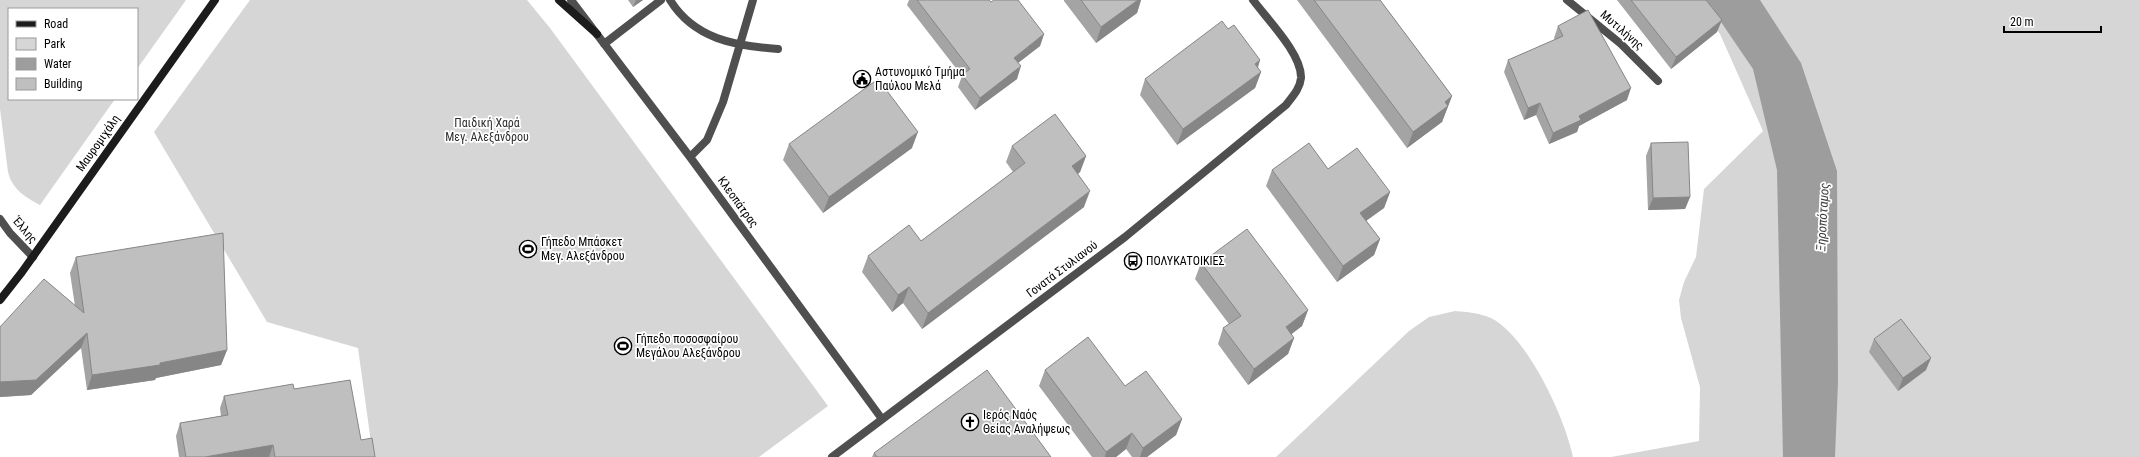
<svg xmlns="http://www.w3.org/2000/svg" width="2140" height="457" viewBox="0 0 2140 457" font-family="'Roboto Condensed',sans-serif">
<rect width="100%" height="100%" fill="#fff"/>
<path fill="#d6d6d6" d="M0 0H186L137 69V9H9V99H115L40 205C25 197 12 189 8 172L0 109Z
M250 0H527L550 28 828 406 759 457H373L358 348 267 322 154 132Z
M1694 0H2140V457H1611L1699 441 1700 387 1681 318 1679 300 1684 282 1696 257 1704 189 1763 131 1720 34Z
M1455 311C1467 312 1479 313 1491 318 1528 337 1565 418 1573 457H1276L1409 331 1429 317Z"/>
<path fill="#9d9d9d" d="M1706 0H1760L1801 63 1837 171 1838 382 1835 457H1783L1777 170 1753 69Z"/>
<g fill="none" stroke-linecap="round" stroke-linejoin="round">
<path stroke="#4f4f4f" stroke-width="8" d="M571 0 690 157 882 419
M670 0C694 39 735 46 778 49
M1567 0 1621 44 1658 81
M604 44 661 0
M690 157 707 140 723 102 753 0
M0 219 10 233 33 257
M832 457 1125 237 1286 105C1292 97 1300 89 1301 78 1302 54 1267 19 1253 0"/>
<path stroke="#1c1c1c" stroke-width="8" d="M559 0 597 34
M0 300 22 272 215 0"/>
</g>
<path fill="#a4a4a4" d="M628 0H643L633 7Z
M909 0H989L991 2 1044 34 1040 46 1018 63 1017 79 975 110 958 87 962 76 907 5Z
M1064 0H1141L1137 13 1096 43 1064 1Z
M1297 0H1380L1452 96 1442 122 1407 148Z
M1617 0H1706L1717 32 1671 69Z
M1558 26 1627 100 1579 126 1577 132 1549 144 1536 115 1524 120 1504 72 1508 60 1555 40 1554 38Z
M1228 29 1260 60 1258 68 1261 72 1255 88 1177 145 1140 95 1145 79Z
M1651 143 1690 197 1685 209 1648 210 1646 156Z
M789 144 912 148 823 213 783 160Z
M1012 146 1086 156 1080 172 1078 174 1084 207 922 329 903 303 892 312 862 272 868 256 921 241 1013 172 1006 162Z
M1328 169 1390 192 1384 208 1366 220 1380 239 1374 255 1337 282 1266 186 1272 170Z
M76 257 227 350 221 365 156 378 155 380 87 390 81 348 31 395 0 397V327L75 306 70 273Z
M1201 263 1308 310 1302 326 1291 334 1294 338 1288 354 1248 385 1218 344 1223 328 1229 324 1195 279Z
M1874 339 1926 370 1898 391 1869 352Z
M1045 370 1125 386 1182 419 1176 435 1147 457H1132L1126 449 1116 457H1092L1039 386Z
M294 389 361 440 375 457H179L176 436 180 423 221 416 220 408 224 396Z
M874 453 1051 457H872Z"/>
<path fill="#868686" d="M636 0H643L633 7Z
M1138 0H1141L1137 13 1096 43 1101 27Z
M1722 20 1717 32 1671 69 1676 57Z
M1044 34 1040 46 1009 70 1014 58Z
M1260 60 1254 76 1261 72 1255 88 1177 145 1183 129 1255 64Z
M1021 66 1017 79 975 110 980 98Z
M1631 88 1627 100 1579 126 1577 132 1549 144 1553 133 1579 116Z
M1452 96 1442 122 1407 148 1413 132 1445 102Z
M1540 103 1536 115 1524 120 1528 108Z
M918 132 912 148 823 213 829 197Z
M1086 156 1080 172 1067 182 1072 166Z
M1090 191 1084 207 922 329 928 313Z
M1390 192 1384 208 1355 229 1360 213Z
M1690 197 1685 209 1648 210 1653 198Z
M1380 239 1374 255 1337 282 1343 266Z
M909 287 903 303 892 312 898 295Z
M1308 310 1302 326 1280 343 1286 327Z
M87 333 81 348 31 395 0 397V382Z
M1294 338 1288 354 1248 385 1254 369Z
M227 350 221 365 156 378 155 380 87 390 92 375 160 363Z
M1931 358 1926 370 1898 391 1903 378Z
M1182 419 1176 435 1147 457H1140L1143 448Z
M1132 433 1126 449 1116 457H1105L1106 452Z
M273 445 269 457H205Z"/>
<path fill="#bfbfbf" stroke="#868686" d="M917 0H989L991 2 994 0H1018L1044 34 1014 58 1021 66 980 98 962 75 970 69Z
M1081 0H1138L1101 27Z
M1314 0H1380L1452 96 1445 102 1448 106 1413 132Z
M1631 0H1706L1722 20 1676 57Z
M1588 10 1631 88 1579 116 1581 120 1553 133 1540 103 1528 108 1508 60 1563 36 1558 26Z
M1222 21 1228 29 1234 25 1260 60 1255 64 1261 72 1183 129 1145 79Z
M878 79 918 132 829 197 789 144Z
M1055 114 1086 156 1072 166 1090 191 928 313 909 287 898 295 868 256 909 225 921 241 1025 163 1012 146Z
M1688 142 1690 197 1653 198 1651 143Z
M1309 143 1328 169 1357 148 1390 192 1360 213 1380 239 1343 266 1272 170Z
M1247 229 1308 310 1286 327 1294 338 1254 369 1223 328 1241 316 1201 263Z
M223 233 227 350 160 363V365L92 375 87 333 36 380 0 382V327L44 279 84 313 76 257Z
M1901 319 1931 358 1903 378 1874 339Z
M1088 337 1125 386 1146 371 1182 419 1143 448 1132 433 1106 452 1045 370Z
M987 370 1051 457H877L874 453Z
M350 380 361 440 372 438 375 457H275L273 445 205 457H186L180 423 228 415 224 396 293 384 294 389Z"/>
<defs>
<symbol id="civic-ring" viewBox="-11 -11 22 22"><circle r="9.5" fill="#fff" stroke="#000" stroke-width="1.5"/><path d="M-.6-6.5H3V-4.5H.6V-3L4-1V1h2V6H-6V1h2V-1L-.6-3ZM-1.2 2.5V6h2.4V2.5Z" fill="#000"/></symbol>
<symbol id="stadium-ring" viewBox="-11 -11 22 22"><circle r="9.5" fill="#fff" stroke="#000" stroke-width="1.5"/><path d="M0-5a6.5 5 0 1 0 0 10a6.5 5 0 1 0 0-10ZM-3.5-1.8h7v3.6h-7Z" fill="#000"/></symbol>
<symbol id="bus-ring" viewBox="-11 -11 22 22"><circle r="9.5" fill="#fff" stroke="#000" stroke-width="1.5"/><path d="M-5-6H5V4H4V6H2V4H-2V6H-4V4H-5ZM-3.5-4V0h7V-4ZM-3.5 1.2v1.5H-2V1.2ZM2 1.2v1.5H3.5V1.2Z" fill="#000"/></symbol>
<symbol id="church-ring" viewBox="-11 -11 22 22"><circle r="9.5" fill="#fff" stroke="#000" stroke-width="1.5"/><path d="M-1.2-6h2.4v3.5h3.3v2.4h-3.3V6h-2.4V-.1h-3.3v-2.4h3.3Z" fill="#000"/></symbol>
</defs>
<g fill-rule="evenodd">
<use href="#civic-ring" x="852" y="69" width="20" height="20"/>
<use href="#stadium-ring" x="518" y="239" width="20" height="20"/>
<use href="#bus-ring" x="1123" y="251" width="20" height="20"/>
<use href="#stadium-ring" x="613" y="336" width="20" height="20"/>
<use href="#church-ring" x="960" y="412" width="20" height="20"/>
</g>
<g text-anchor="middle" stroke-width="3.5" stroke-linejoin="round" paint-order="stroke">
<g font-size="12" fill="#000" stroke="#fff">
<text transform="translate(1622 30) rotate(41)" y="4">Μυτιλήνης</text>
<text transform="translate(98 143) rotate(-55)" y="4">Μαυρομιχάλη</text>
<text transform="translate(738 202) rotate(54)" y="4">Κλεοπάτρας</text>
<text transform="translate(25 230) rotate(49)" y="4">Έλλης</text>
<text transform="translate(1062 269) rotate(-37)" y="4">Γονατά Στυλιανού</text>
</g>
<g font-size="12" fill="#000" stroke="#fff" text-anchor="start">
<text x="875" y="76">Αστυνομικό Τμήμα<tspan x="875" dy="14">Παύλου Μελά</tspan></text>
<text x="541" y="246">Γήπεδο Μπάσκετ<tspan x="541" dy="14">Μεγ. Αλεξάνδρου</tspan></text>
<text x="1146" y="265">ΠΟΛΥΚΑΤΟΙΚΙΕΣ</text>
<text x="636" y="343">Γήπεδο ποσοσφαίρου<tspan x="636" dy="14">Μεγάλου Αλεξάνδρου</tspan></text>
<text x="983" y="419">Ιερός Ναός<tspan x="983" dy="14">Θείας Αναλήψεως</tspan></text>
</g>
<g font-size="12" fill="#2d2d2d" stroke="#fff">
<text x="487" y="127">Παιδική Χαρά<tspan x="487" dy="14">Μεγ. Αλεξάνδρου</tspan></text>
</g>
<g font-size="13" font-style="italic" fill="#3e3e3e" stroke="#fff">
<text transform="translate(1822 217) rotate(-87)" y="5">Ξηροπόταμος</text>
</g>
</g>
<rect x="8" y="8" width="130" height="92" fill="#ffffff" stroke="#999999"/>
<rect x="16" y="21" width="20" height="6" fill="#1c1c1c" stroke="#999999"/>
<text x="44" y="28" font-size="12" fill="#000000">Road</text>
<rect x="16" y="38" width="20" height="12" fill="#d6d6d6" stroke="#999999"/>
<text x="44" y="48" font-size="12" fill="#000000">Park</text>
<rect x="16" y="58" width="20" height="12" fill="#9d9d9d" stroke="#999999"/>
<text x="44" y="68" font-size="12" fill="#000000">Water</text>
<rect x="16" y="78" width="20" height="12" fill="#bfbfbf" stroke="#999999"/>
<text x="44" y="88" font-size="12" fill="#000000">Building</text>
<path d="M2004 26v6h97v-6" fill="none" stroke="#000000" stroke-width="2"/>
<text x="2010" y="26" font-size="12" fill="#000000" stroke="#ffffff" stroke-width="3" paint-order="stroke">20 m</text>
</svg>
